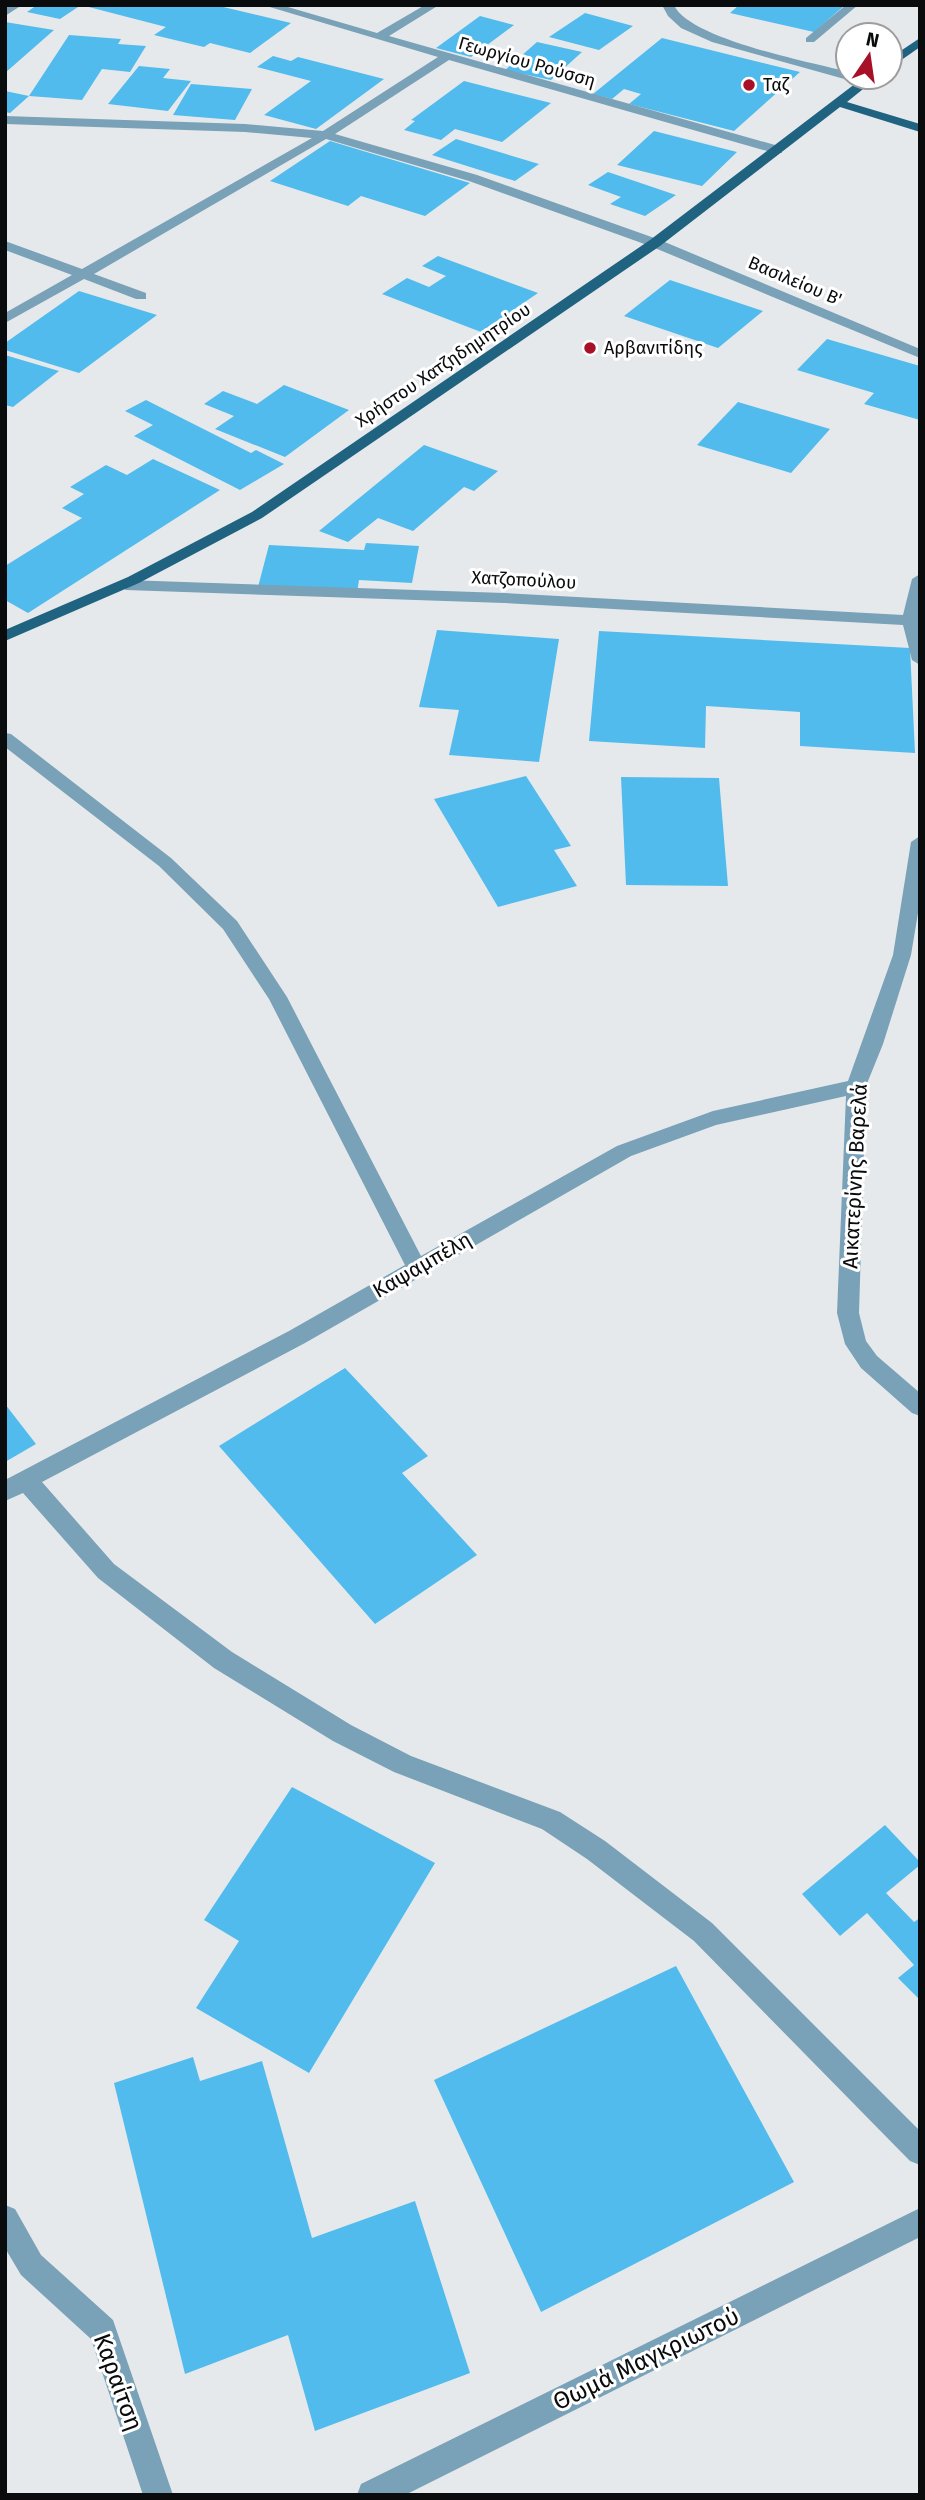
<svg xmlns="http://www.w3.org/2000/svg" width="925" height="2500" viewBox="0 0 925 2500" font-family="'Fira Sans',sans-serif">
<rect width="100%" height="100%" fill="#e6e9eb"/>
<path fill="#50bbec" d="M37 5H215L291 23 250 53 210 43 204 47 154 35 166 27 81 5 60 19 27 12Z
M739 5H845L814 32 730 13Z
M585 13 633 26 599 50 549 37Z
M480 16 514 25 471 57 436 48Z
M5 22 54 30 5 73Z
M69 35 121 39 118 44 146 46 130 72 102 69 82 100 29 96Z
M662 38 800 72 734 131 629 104 641 94 624 89 612 99 593 94Z
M537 42 582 52 551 80 505 70Z
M273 56 291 61 298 57 384 79 316 129 264 115 311 81 257 67Z
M139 66 170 69 163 78 191 81 168 111 108 104Z
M464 81 551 103 502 142 455 129 441 140 404 130 415 121 411 120Z
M191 84 252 89 235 120 173 115Z
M5 91 29 96 10 113 5 112Z
M654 131 737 152 702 186 617 165Z
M456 139 539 164 515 181 432 155Z
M330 141 470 183 425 216 361 196 348 206 270 181Z
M608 172 676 195 645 216 610 204 621 197 588 185Z
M438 256 538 293 481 332 382 294 407 278 429 287 446 276 422 266Z
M670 280 763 311 718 348 624 316Z
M79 291 157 315 79 373 5 350V343Z
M827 339 920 366V420L864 404 874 393 797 370Z
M5 355 59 371 13 407 5 405Z
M284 385 349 410 285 457 215 429 234 416 204 404 223 391 257 404Z
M146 400 251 453 256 450 284 464 240 490 134 436 153 425 125 411Z
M738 402 830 429 791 473 697 445Z
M424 445 498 471 474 491 464 487 413 531 378 518 348 542 319 531Z
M153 459 220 490 28 613 5 600V566L82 518 62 508 84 494 70 487 106 465 127 475Z
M366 543 419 546 412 583 359 580 357 593 258 587 269 545 364 550Z
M437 630 559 639 539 762 449 755 459 710 419 707Z
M599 631 910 648 915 753 800 746V712L706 706 705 748 589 741Z
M526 776 571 846 554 850 577 886 498 907 434 799Z
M621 777 719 778 728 886 626 885Z
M345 1368 428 1456 402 1473 477 1555 375 1624 219 1446Z
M5 1404 36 1444 5 1462Z
M292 1787 435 1863 309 2073 196 2008 239 1941 204 1920Z
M885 1825 920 1862V1865L886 1893 914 1922 920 1918V2000L898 1978 914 1965 867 1913 840 1936 802 1894Z
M676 1966 794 2182 541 2312 434 2080Z
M193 2057 200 2081 262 2061 312 2238 415 2201 470 2373 315 2431 288 2335 185 2374 114 2083Z"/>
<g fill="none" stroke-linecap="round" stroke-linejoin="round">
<path fill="#79a1b7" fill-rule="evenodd" d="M9 5H22L5 16V8Z
M263 5H281L377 33 425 5H439L389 36 782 147V153H774L449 60 335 134 477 175 660 240 920 349V358L650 246 469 181 326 139 94 274 146 293V299H136L84 279 5 323V313L72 275 5 250V241L82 269 312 138 245 132 5 124V116L245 124 323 131 438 57Z
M662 5H674C689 39 810 62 848 72V77H853L848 80 712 42 681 28 668 16Z
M846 5H858L814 42H806V38Z
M920 574V665L912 660 903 625 504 603 126 590 118 585 126 580 504 593 903 615 912 579Z
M5 733 11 734 171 858 237 921 287 997 421 1256 617 1146 713 1111 848 1081 893 955 911 842 920 836V901L911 955 883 1044 866 1086 859 1313 866 1341 877 1356 920 1393V1416L912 1413 861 1368 845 1344 837 1313 846 1096 716 1125 631 1156 305 1343 42 1482 114 1564 232 1652 351 1725 411 1756 560 1812 605 1841 712 1923 920 2131V2165L910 2161 694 1941 587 1859 542 1829 394 1772 333 1741 214 1668 98 1578 23 1493 5 1501V1480L289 1331 405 1265 269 999 223 929 159 866 5 747Z
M5 2205 15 2209 41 2255 113 2320 173 2495H143L91 2339 21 2275 5 2248Z
M920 2208V2237L405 2495H357L361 2484Z"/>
<path fill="#1f6381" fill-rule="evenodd" d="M920 38V47L890 68V58Z
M864 77H878L847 102 920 124V132L840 107 660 246 262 518 139 583 5 641V630L128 577 252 512 650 240Z"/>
</g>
<g fill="#a81028" stroke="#fff" stroke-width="2.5">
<circle cx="749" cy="85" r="7"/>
<circle cx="590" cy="348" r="7"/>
</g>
<g text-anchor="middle" stroke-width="6" stroke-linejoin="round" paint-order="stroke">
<g font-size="18" fill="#0a0b0c" stroke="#fff">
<text transform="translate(527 62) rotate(16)" y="6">Γεωργίου Ρούσση</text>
<text transform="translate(795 281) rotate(23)" y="6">Βασιλείου Β'</text>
<text transform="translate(443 365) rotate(-34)" y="6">Χρήστου Χατζηδημητρίου</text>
<text transform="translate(524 580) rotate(3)" y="6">Χατζοπούλου</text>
</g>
<g font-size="18" fill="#0a0b0c" stroke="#fff" text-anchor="start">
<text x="763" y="91">Ταζ</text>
<text x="604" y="354">Αρβανιτίδης</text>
</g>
<g font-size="21" fill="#0a0b0c" stroke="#fff">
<text transform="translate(855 1176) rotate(-87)" y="7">Αικατερίνης Βαρελά</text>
<text transform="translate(422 1265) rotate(-30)" y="7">Καψαμπέλη</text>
</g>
<g font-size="24" fill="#0a0b0c" stroke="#fff">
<text transform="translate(646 2359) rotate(-26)" y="8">Θωμά Μαγκριωτού</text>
<text transform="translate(118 2382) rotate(70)" y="8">Καραίτση</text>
</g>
</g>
<rect width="925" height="2500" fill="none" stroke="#0a0b0c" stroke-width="14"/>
<g transform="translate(869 56) rotate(13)"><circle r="33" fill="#ffffff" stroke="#9d9d9e" stroke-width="2"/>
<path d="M0-5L12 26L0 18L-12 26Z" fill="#a81028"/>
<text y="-10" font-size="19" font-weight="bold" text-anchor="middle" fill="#0a0b0c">N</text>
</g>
</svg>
